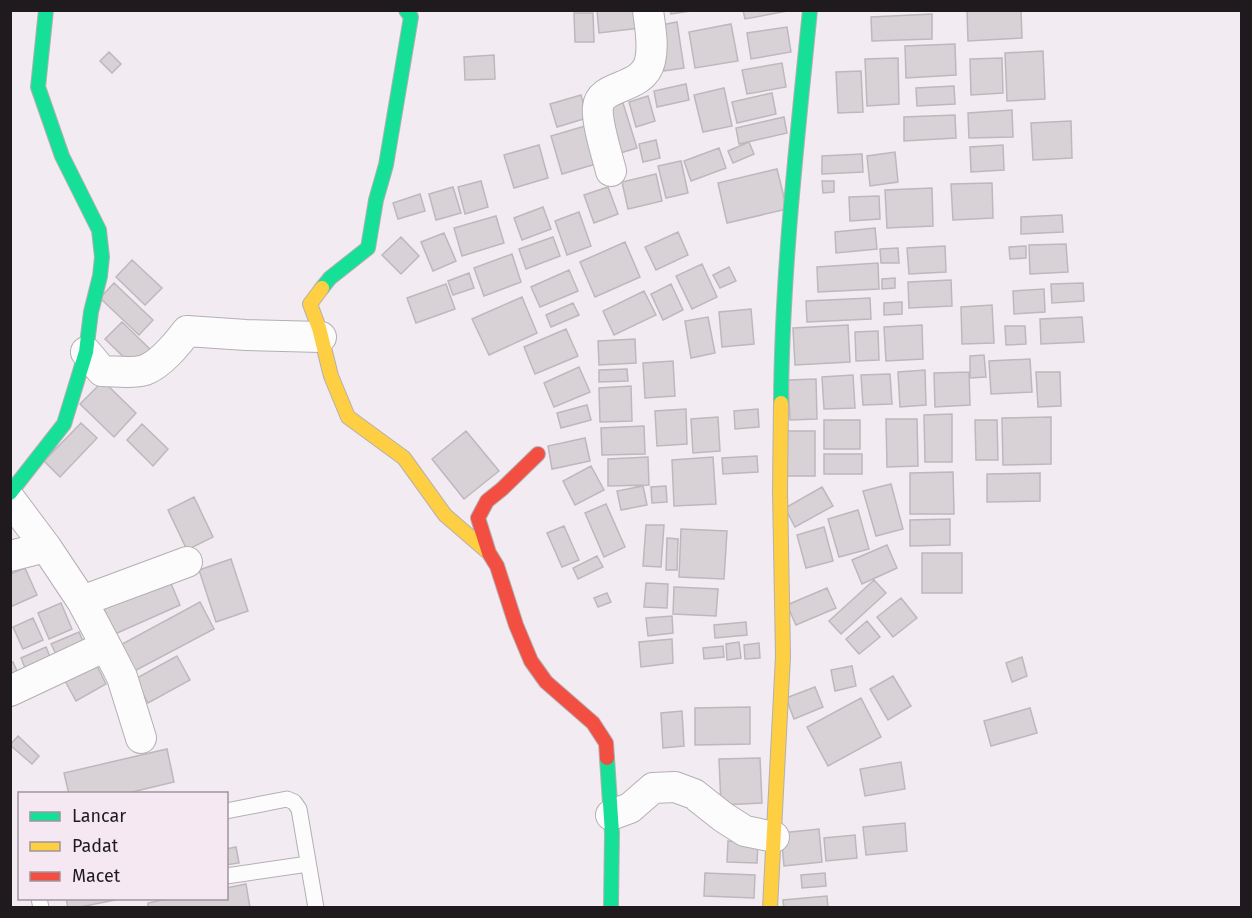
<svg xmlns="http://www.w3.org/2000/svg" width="1252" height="918" viewBox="0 0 1252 918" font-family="'Fira Sans',sans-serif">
<rect width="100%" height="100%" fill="#f2ebf1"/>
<path fill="#d8d2d7" stroke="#bdb8bd" stroke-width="1.5" d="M597 10H637L640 28 599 33Z
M670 10H690V11L671 14Z
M743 10H788V11L745 19Z
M967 10H1021L1022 38 968 41Z
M574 13H593L594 42H575Z
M932 14V39L872 41 871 17Z
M677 22 684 68 664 71 656 26Z
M731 24 738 61 695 68 689 32Z
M787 27 791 52 751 59 747 33Z
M955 44 956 75 906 78 905 46Z
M1043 51 1045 99 1007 101 1005 53Z
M109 52 121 64 112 73 100 61Z
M494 55 495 79 465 80 464 57Z
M898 58 899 104 867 106 865 59Z
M1002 58 1003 93 971 95 970 59Z
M782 63 786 87 747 94 742 70Z
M861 71 863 112 838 113 836 72Z
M686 84 689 100 657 107 654 91Z
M954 86 955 104 917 106 916 88Z
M724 88 732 126 703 132 694 95Z
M772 93 776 114 737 123 732 102Z
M581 95 587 118 557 127 550 104Z
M648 96 655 121 636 127 629 102Z
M623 103 637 148 617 154 604 108Z
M1012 110 1013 137 969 138 968 113Z
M955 115 956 138 904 141V117Z
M784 117 787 133 739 144 736 128Z
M1071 121 1072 158 1033 160 1031 123Z
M585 126 596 164 562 174 551 136Z
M656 140 660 158 643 162 639 144Z
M749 142 754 154 733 163 728 151Z
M539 145 548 178 514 188 504 155Z
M1003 145 1004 170 971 172 970 147Z
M719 148 726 168 691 181 684 161Z
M895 152 898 182 870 186 867 156Z
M862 154 863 172 822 174V156Z
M681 161 688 193 666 198 658 166Z
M777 169 787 209 727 223 718 183Z
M656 174 662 201 628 209 622 182Z
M481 181 488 207 465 214 458 187Z
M822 181H834V192L823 193Z
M992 183 993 218 953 220 951 184Z
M453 187 461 213 436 220 429 194Z
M608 187 618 214 594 223 584 195Z
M932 188 933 226 887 228 885 190Z
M420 194 425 211 398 219 393 203Z
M879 196 880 219 850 221 849 197Z
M543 207 551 229 522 240 514 218Z
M579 212 591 246 567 255 555 221Z
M1062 215 1063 232 1021 234V217Z
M496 216 504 243 462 256 454 228Z
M875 228 877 249 836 253 835 232Z
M678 232 688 255 656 270 645 247Z
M444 233 456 261 433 271 421 242Z
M401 237 419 256 401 274 382 255Z
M553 237 560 256 526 269 519 249Z
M625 242 640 277 595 297 580 262Z
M1066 244 1068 272 1030 274 1029 245Z
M945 246 946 272 909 274 907 248Z
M1026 246V258L1010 259 1009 247Z
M898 248 899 263H881L880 249Z
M512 254 521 282 484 296 474 268Z
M132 260 162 288 145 305 116 277Z
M878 263 879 289 818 292 817 267Z
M702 264 717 297 692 309 676 276Z
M729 267 736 281 720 288 713 275Z
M569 270 578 291 540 307 531 287Z
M469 273 474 288 453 295 448 281Z
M895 278V288L882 289V279Z
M951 280 952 306 909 308 908 282Z
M114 283 153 320 139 335 100 298Z
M1083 283 1084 301 1052 303 1051 284Z
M446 284 455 309 416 323 407 298Z
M671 284 683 310 663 320 651 294Z
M1044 289 1045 312 1014 314 1013 291Z
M644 291 656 315 614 335 603 311Z
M522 297 537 333 489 355 472 319Z
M870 298 871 319 807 322 806 301Z
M902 302V314L884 315V303Z
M573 303 579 315 551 327 546 315Z
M992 305 994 343 962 344 961 307Z
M751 309 754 344 722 347 719 312Z
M708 317 715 353 691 358 685 321Z
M1082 317 1084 342 1041 344 1040 319Z
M122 322 152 351 135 368 105 339Z
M848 325 850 362 795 365 793 328Z
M922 325 923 359 886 361 884 327Z
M1005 326H1025L1026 344 1006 345Z
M566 329 578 356 535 374 524 347Z
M878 331 879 360 856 361 855 332Z
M635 339 636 363 599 365 598 341Z
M984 355 986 377 970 378V356Z
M1030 359 1032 392 991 394 989 361Z
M673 361 675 396 645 398 643 363Z
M579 367 590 392 554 407 544 383Z
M627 369 628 381 599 382V370Z
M925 370 926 405 900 407 898 372Z
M969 372 970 405 935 407 934 373Z
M1036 372H1060L1061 406 1038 407Z
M890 374 892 404 863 405 861 375Z
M853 375 855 408 824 409 822 377Z
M816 379 817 419 790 420 788 380Z
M103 381 136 413 114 437 80 404Z
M631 386 632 421 600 422 599 388Z
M587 405 591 420 561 428 557 413Z
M686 409 687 444 657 446 655 411Z
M758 409 759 427 735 429 734 411Z
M952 414V462H925L924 415Z
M718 417 720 451 693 453 691 419Z
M1051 417V464L1003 465 1002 418Z
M886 419H917L918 466 887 467Z
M824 420H860V449H824Z
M975 420H997L998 460H976Z
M81 423 97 438 60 477 44 461Z
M142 424 168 449 153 466 127 440Z
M644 426 645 454 602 455 601 428Z
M466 431 499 471 464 499 432 459Z
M786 431H815V476H787Z
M585 438 590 461 552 469 548 446Z
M824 454H862V474H824Z
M757 456 758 472 723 474 722 458Z
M648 457 649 485 608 486V459Z
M713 457 716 504 674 506 672 460Z
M591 466 604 490 575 505 563 481Z
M953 472 954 514H910V473Z
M1040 473V501L987 502V474Z
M891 484 903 529 876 536 863 491Z
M643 486 647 505 621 510 617 491Z
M666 486 667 502 652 503 651 487Z
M822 487 833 506 795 527 785 508Z
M194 497 213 537 187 550 168 510Z
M606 504 625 547 604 557 585 513Z
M858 510 869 549 839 557 828 519Z
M950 519V545L910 546V520Z
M646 525H664L661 567 643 566Z
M564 526 579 560 562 567 547 533Z
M824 527 833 561 806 568 797 535Z
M681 529 727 531 724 579 679 577Z
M667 538 678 539 677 570H666Z
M887 545 897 568 862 584 852 560Z
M922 553H962V593H922Z
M597 556 603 567 578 579 573 568Z
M231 559 248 611 216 622 199 570Z
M25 568 37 595 10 607V574Z
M167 574 180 605 115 634 101 603Z
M874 580 886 593 841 634 829 621Z
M646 583 668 584 667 608 644 607Z
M674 587 718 589 716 616 673 614Z
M827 588 836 608 796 625 787 605Z
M607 593 611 602 598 607 594 598Z
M901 598 917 618 893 637 877 617Z
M200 602 214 629 127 675 113 649Z
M61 603 72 629 49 639 38 613Z
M672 616 673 633 648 636 646 618Z
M33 618 43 640 23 649 13 627Z
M867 621 880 637 859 654 846 639Z
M746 622 747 635 715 638 714 625Z
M79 632 85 646 58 658 51 644Z
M672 639 673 663 641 667 639 642Z
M739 642 741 658 727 660 726 644Z
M759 643 760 658 745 659 744 645Z
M723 646 724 657 704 659 703 648Z
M46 647 53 664 28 675 21 658Z
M177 656 190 680 148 703 135 679Z
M1022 657 1027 676 1012 682 1006 663Z
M13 662 21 680 10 684V663Z
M95 662 106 684 76 701 64 679Z
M852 666 856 686 835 691 831 670Z
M893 676 911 706 888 720 870 689Z
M815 687 823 707 794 719 786 698Z
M861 698 881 737 828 766 807 727Z
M750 707V744L695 745V708Z
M1030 708 1037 733 991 746 984 721Z
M682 711 684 746 663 748 661 713Z
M18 736 39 756 32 764 10 745Z
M167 749 174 782 124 794H69L64 773Z
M760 758 762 803 721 805 719 759Z
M901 762 905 789 865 796 860 769Z
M905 823 907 851 866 855 863 827Z
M819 829 822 862 784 866 781 833Z
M855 835 857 858 826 861 824 838Z
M728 841 758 842 757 863 727 862Z
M236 847 239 863 226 865V849Z
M705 873 755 875 754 898 704 896Z
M825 873 826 886 802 888 801 875Z
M246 884 250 908H148V903L171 898H226V888Z
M827 896 828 908H784L783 900Z
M66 898H125L75 908H68Z"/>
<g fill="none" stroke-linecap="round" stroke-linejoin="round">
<defs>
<path id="lane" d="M226 811 287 799 294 802 299 809 316 908
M226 876 308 864
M39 898 41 908"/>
<path id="street" d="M611 171C607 155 596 121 598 107 600 83 643 91 650 61 654 45 650 27 648 10
M86 352 102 371C116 371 132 374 145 370 161 364 177 344 187 331L246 335 321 337
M10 499 46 547 82 601 106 646 122 677 141 738
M10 556 46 547
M82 601 187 562
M10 691 106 646
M611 815 630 808 653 788 675 787 694 794 723 817 745 831 774 837"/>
<path id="fast" d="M322 288 330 278 368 248 376 200 386 165 411 17 406 10
M781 403C782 271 797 141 810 10
M10 493 64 424 86 352 91 312 100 276 102 257 99 230 62 156 38 87 46 10
M607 758 612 833 611 908"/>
<path id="slow" d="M322 288 310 304 319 328 331 376 348 417 404 458 445 515 489 553
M770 908 783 656 780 491 781 403"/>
<path id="jam" d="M538 454 502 489 487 501 478 518 489 553 497 566 516 625 531 661 546 682 593 723 606 743 607 758"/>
</defs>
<use href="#lane" stroke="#b4afb3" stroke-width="17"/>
<use href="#street" stroke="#b4afb3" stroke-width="32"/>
<use href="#fast" stroke="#b4afb3" stroke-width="16"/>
<use href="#slow" stroke="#b4afb3" stroke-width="16"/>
<use href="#jam" stroke="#b4afb3" stroke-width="16"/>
<use href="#lane" stroke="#fdfcfd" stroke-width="15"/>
<use href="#street" stroke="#fdfcfd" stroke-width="30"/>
<use href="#fast" stroke="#16e098" stroke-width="14"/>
<use href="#slow" stroke="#ffcf43" stroke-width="14"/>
<use href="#jam" stroke="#f24e42" stroke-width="14"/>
</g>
<rect width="1252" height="918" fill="none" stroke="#1e1a1d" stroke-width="24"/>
<rect x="18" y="792" width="210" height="108" fill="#f5e8f3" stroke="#9f969d" stroke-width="1.5"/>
<rect x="30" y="812" width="30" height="9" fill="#16e098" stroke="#9f969d" stroke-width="1.5"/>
<text x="72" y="822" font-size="18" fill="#1e1a1d">Lancar</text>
<rect x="30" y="842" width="30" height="9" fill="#ffcf43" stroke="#9f969d" stroke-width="1.5"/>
<text x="72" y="852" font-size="18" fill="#1e1a1d">Padat</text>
<rect x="30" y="872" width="30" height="9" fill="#f24e42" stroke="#9f969d" stroke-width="1.5"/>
<text x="72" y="882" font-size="18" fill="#1e1a1d">Macet</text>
</svg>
